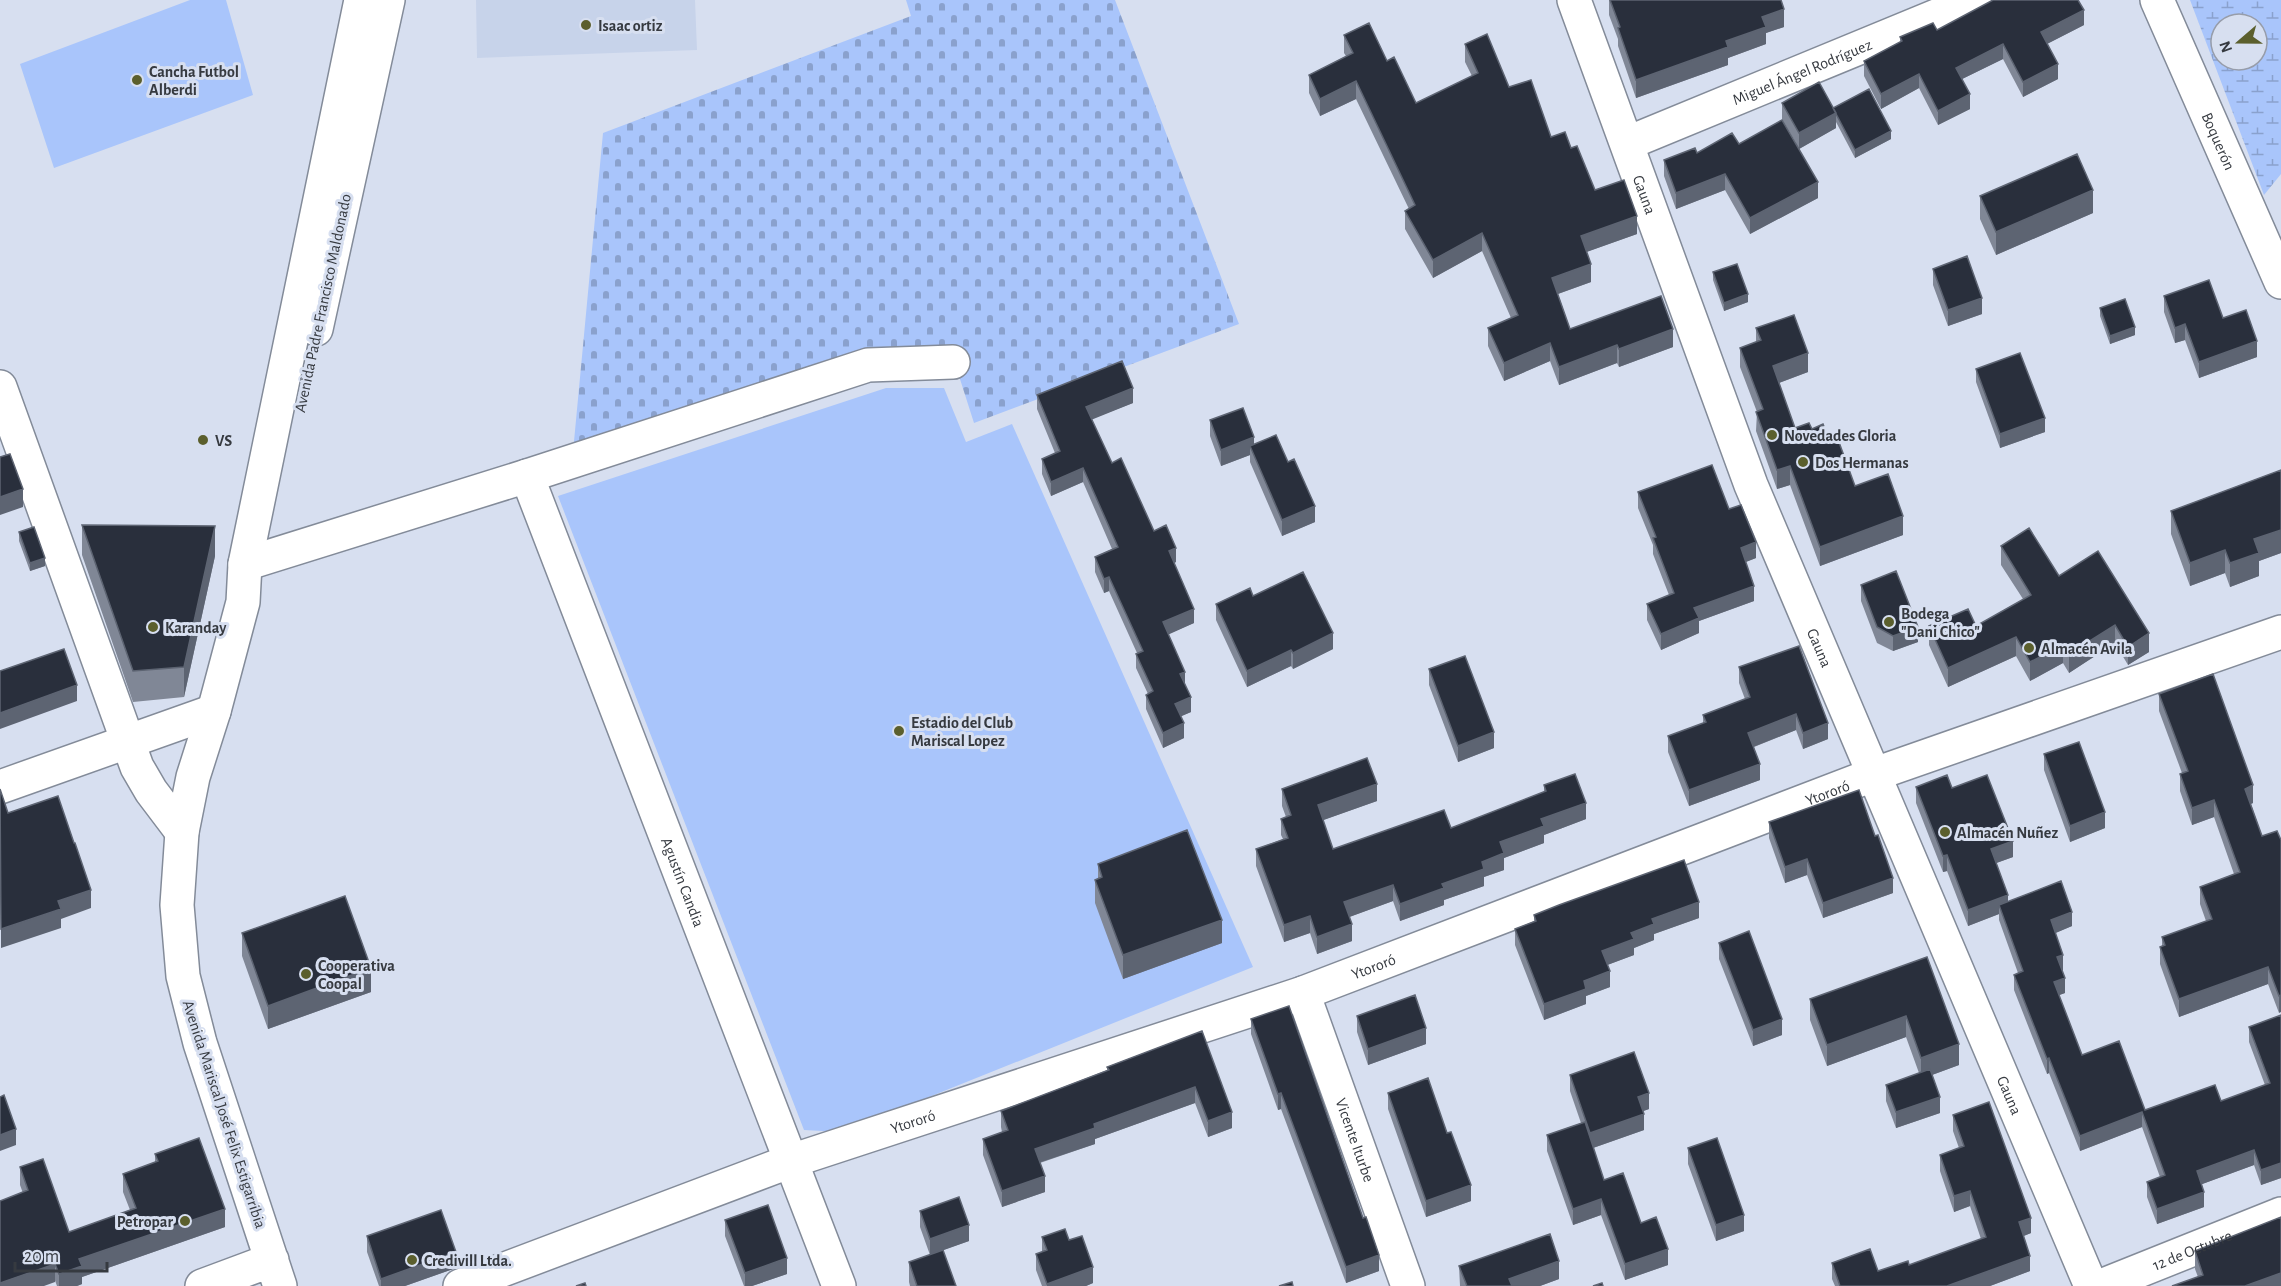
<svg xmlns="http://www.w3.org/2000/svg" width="2281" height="1286" viewBox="0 0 2281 1286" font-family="'Alegreya Sans',sans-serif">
<defs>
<pattern id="wetland-marsh" width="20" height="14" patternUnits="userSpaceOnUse" patternTransform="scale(1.5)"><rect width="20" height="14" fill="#a9c5fb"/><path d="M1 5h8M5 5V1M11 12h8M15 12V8" fill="none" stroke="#8aa1cd"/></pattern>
<pattern id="cemetery-stones" width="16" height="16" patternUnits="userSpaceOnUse" patternTransform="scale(1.5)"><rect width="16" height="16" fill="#a9c5fb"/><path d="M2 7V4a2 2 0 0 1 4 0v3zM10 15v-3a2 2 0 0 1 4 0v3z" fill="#8aa1cd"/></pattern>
</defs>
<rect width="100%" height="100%" fill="#d7dff0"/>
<path fill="#c7d3ea" d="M476 0H695L697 50 477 58Z"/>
<path fill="url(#wetland-marsh)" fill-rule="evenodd" d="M2190 0H2281V174L2264 195ZM2221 24H2257V60H2221Z"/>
<path fill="url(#cemetery-stones)" d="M906 0H1115L1239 324 974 423 952 354 573 452 603 133 911 16Z"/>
<path fill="#a9c5fb" d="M190 0H226L253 95 54 168 20 64Z
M886 388H944L966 442 1012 424 1253 967 842 1132 804 1130 558 496Z"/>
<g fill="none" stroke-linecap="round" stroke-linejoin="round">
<defs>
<g id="street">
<path id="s1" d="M1574 0 1751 485 2091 1286"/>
<path id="s2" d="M2157 0 2281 282"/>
<path id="s3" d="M1628 143 1975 0"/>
<path d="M0 387 137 767 151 791 182 832"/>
<path id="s4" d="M527 476 839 1286"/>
<path d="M245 564 527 476 868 365 953 362"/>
<path d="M0 787 214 711"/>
<path id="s5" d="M1303 993 1408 1286"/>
<path id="s6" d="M460 1286 791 1161 1303 993 1875 774 2281 632"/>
<path id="s7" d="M2101 1286 2281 1214"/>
</g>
<path id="secondary" d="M316 329 388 0
M202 1286 272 1260
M280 1286 200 1043 183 976 177 905 182 832 193 777 214 711 243 602 245 564 361 0"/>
</defs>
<use href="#street" stroke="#838b99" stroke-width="36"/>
<use href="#secondary" stroke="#838b99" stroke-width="36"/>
<use href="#street" stroke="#fff" stroke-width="33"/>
<use href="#secondary" stroke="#fff" stroke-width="33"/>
</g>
<path fill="#808796" d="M1609 0H1781L1784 27 1766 33V44L1728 58V65L1636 98 1618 46V39L1609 15Z
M2084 25 2047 44 2058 79 2023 97 2003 59 1962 79 1970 109 1938 125 1919 88 1881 109 1864 76V61L1900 42V37L1937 30Z
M1344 35 1387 61 1416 103 1472 76 1465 62V44L1509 87 1551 137 1571 148 1595 190 1637 234 1586 252 1591 282 1558 294 1570 329 1673 347 1619 367 1617 363 1559 385 1550 361 1504 381 1488 346V328L1511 318 1482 251 1433 278 1405 229V211L1409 209 1356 99 1320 116 1309 93V75L1346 56 1344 53Z
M1782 103 1833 108 1891 139 1855 158 1836 122V128L1799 149 1818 198 1750 234 1725 190 1676 209 1664 176V160L1739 144 1796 143 1782 119Z
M1980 196 2093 213 1996 255 1980 219Z
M1933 269 1982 314 1948 326 1933 285Z
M1713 272 1748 302 1724 311 1713 280Z
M2164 296 2223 318 2257 357 2199 378 2185 340 2175 343 2164 312Z
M2100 308 2135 335 2110 344 2100 316Z
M1756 328 1808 372 1779 383 1795 428 1812 429 1828 437 1855 486 1903 535 1820 566 1790 485 1777 489 1756 431 1757 412 1740 367V348L1756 342Z
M1976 369 2045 432 2000 448 1976 382Z
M1037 395 1133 403 1091 419 1112 463 1154 531 1176 562 1174 563 1194 623 1168 634 1185 685 1191 712 1181 716 1184 738 1163 748 1146 709V695L1148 694 1136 668V654L1137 653 1109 591 1104 593 1095 572V557L1112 549 1083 482 1051 496 1042 474V459L1055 453 1037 409Z
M1210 420 1254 444 1315 522 1282 536 1250 462V455L1221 466 1210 436Z
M2281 470V553L2259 561V576L2230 587 2225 573 2190 586 2171 534V511Z
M1638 492 1729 509 1756 558 1745 562 1754 601 1699 621V633L1661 650 1647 620V604L1669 595 1653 554V545L1638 508Z
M82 525 215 556 184 697 133 702 82 555Z
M19 532 45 566 30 571 19 541Z
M2001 546 2059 576 2149 652 2128 665 2115 643 2069 673 2063 663 2030 681 2016 656 1948 687 1929 645V626H1976L2023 599 2001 565Z
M1861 585 1918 642 1893 651 1877 643 1861 601Z
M1253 596 1333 649 1293 669 1291 666 1247 687 1216 620V604Z
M1739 667 1828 739 1803 749 1796 730 1754 747 1760 780 1689 806 1668 752V736L1703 723V715L1745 699 1739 683Z
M1429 669 1494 748 1458 762 1429 685Z
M2159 694 2253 803 2251 804 2262 836 2281 840 2279 1013 2268 984 2179 1017 2160 964V947L2162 946V937L2206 921 2200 904V887L2234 874 2214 817 2192 825 2180 791V774L2182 773 2159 711Z
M2044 754 2105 828 2070 842 2044 770Z
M1544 785 1586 819 1544 835V843L1504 858V870L1484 877V886L1444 900V905L1400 921 1393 901 1349 917 1352 941 1317 954 1310 933 1284 942 1256 866V849L1283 839 1281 835V819L1286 817 1282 806V789L1377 801 1323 820 1333 849 1451 828 1544 792Z
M1916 787 1952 788 2013 857 1996 863 2008 901 2072 926 2055 933 2063 970H2062L2065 993 2059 995 2082 1055 2145 1110 2221 1101 2265 1085 2249 1042V1027L2281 1015V1178L2261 1185 2254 1165 2202 1184 2204 1207 2157 1224 2147 1197V1182L2160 1177 2142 1127 2080 1151 2049 1073 2047 1074 2014 990V975L2018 973 1999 920V914L1968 926 1947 871 1943 872 1916 803Z
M1769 822 1893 893 1823 918 1807 875 1785 883 1769 838Z
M1098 864 1222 943 1123 979 1095 903V880L1098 879Z
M1534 915 1699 918 1654 934V940L1634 948V955L1607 965 1610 987 1586 996V1004L1544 1020 1515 945V929L1534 921Z
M242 933 371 992 268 1029 242 956Z
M1719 943 1782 1035 1753 1046 1719 959Z
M1927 957 1959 1065 1932 1075 1940 1113 1896 1128 1886 1101V1085L1919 1073 1906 1037 1827 1066 1810 1020V999Z
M1357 1016 1426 1044 1368 1065 1357 1032Z
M1251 1019 1379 1271 1346 1283 1281 1109 1278 1110 1251 1034Z
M1202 1031 1232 1128 1208 1137 1195 1103 1095 1139V1144L1040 1163 1045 1192 1002 1207 983 1155V1139L1002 1132 1001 1127V1111L1107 1070V1067Z
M1570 1075 1649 1109 1643 1111 1644 1130 1593 1148 1604 1180 1641 1223 1668 1265 1625 1280 1601 1215 1573 1225 1547 1151V1135L1581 1123 1570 1091Z
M1388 1093 1471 1201 1426 1217 1388 1109Z
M1953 1115 2031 1233 2023 1236 2030 1271 1990 1286H1835L1832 1279V1263L1878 1271 1909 1265 1981 1239 1970 1206 1954 1212 1940 1171V1155L1959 1148 1953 1131Z
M1688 1148 1744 1231 1716 1241 1688 1164Z
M155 1154 225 1227 82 1277V1284L77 1286H57L20 1185V1167L69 1232 130 1210 123 1192V1174L155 1162Z
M920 1211 969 1241 943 1250 956 1286H910L909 1282V1262L930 1255 920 1227Z
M725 1220 787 1274 752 1286H744L725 1236Z
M367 1236 456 1268 405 1286H379L367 1252Z
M1042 1237 1069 1240 1093 1283 1086 1286H1042L1036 1270V1254L1042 1252Z
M2195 1251 2281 1286 2198 1277 2195 1269Z
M1459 1266 1559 1279 1540 1286H1460Z"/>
<path fill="#5d6472" d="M1784 9V27L1766 33V44L1728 58V65L1636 98V80L1726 41 1762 17Z
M2084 10V25L2041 47V32Z
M2003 44V59L1956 82V68Z
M2058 64V79L2023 97V82Z
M1919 74V88L1881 109V94Z
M1356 81V99L1320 116V99Z
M1970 94V109L1938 125V111Z
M1836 113V128L1799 149V133Z
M1891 131V139L1855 158V150Z
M1725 174V190L1676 209V193Z
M1818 182V198L1750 234V218Z
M2093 190V213L1996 255V232Z
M1637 216V234L1581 254V236Z
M1482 233V251L1433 278V260Z
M1591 264V282L1552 296V278Z
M1748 294V302L1724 311V303Z
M1982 298V314L1948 326V310Z
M2185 324V340L2175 343V328Z
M2135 327V335L2110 344V336Z
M1673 329V347L1619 367V349Z
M2257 341V357L2199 378V362Z
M1550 343V361L1504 381V363Z
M1617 345V363L1559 385V367Z
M1808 353V372L1773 385V366Z
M1133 388V403L1086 422V407Z
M2045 418V432L2000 448V434Z
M1254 437V453L1250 446V455L1221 466V450Z
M1790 466V485L1777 489V470Z
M1083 468V482L1051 496V482Z
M23 489V507L0 515V497Z
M1315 506V522L1282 536V520Z
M1903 516V535L1820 566V547Z
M215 526V556L184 697V667Z
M2281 530V553L2259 561V576L2230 587V563L2254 539Z
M1756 542V558L1741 564V548Z
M1176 548V562L1169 565V551Z
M2225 550V573L2190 586V563Z
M45 558V566L30 571V563Z
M1109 577V591L1104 593V579Z
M1754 586V601L1699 621V633L1661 650V634L1694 608Z
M1194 609V623L1163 637V622Z
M2115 625V643L2069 673V654Z
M1918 627V642L1893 651V636Z
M1333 633V649L1293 669V653Z
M2149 633V652L2128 665V647Z
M2016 637V656L1948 687V668Z
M2063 645V663L2030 681V662Z
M1291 650V666L1247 687V671Z
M1185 672V687L1180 674Z
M77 685V701L0 729V713Z
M1191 697V712L1175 719V704Z
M1796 714V730L1748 749V733Z
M1184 723V738L1163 748V733Z
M1828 723V739L1803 749V733Z
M1494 732V748L1458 762V746Z
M1760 764V780L1689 806V790Z
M1377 784V801L1318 822V805Z
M2253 785V803L2245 806V789Z
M2214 800V817L2192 825V808Z
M1586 803V819L1544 835V843L1504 858V870L1484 877V886L1444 900V905L1400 921V904L1442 884 1482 862 1500 842 1541 819Z
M2105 812V828L2070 842V826Z
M2013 841V857L1991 865V849Z
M1947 855V871L1943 872V856Z
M1807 859V875L1785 883V867Z
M1893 878V893L1823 918V903Z
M1393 885V901L1344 919V902Z
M91 890V908L61 919V928L1 948V929L58 901Z
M2008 895V910L1999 905V914L1968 926V910Z
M1699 902V918L1654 934V940L1634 948V955L1602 967V951L1652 919Z
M2072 912V926L2051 935V920Z
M1310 916V933L1284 942V925Z
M1222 920V943L1123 979V955Z
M1352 924V941L1317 954V937Z
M2063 955V970L2057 972V957Z
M2268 967V984L2179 1017V999Z
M371 968V992L268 1029V1006Z
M1610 971V987L1586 996V1004L1544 1020V1004L1584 981Z
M2065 978V993L2054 997V982Z
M2281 995V1012L2279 1013V996Z
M1906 1016V1037L1827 1066V1045Z
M1782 1019V1035L1753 1046V1030Z
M1426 1028V1044L1368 1065V1049Z
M1959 1044V1065L1921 1079V1058Z
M2049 1058V1073L2047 1074V1059Z
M1195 1087V1103L1095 1139V1144L1035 1164V1149L1094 1124Z
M1281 1093V1109L1278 1110V1094Z
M1649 1093V1109L1638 1113V1097Z
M1940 1097V1113L1896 1128V1112Z
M1232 1112V1128L1208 1137V1121Z
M2142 1112V1127L2080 1151V1136Z
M1644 1114V1130L1590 1149V1133Z
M16 1129V1145L0 1151V1135Z
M2254 1150V1165L2197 1186V1171Z
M2281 1163V1178L2261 1185V1170Z
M1045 1176V1192L1002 1207V1191Z
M1471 1185V1201L1426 1217V1201Z
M1970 1191V1206L1954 1212V1196Z
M2204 1192V1207L2157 1224V1209Z
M1601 1199V1215L1573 1225V1209Z
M225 1209V1227L82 1277V1284L77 1286H59V1274L79 1259Z
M1744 1215V1231L1716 1241V1225Z
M2031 1218V1233L2019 1238V1222Z
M969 1225V1241L930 1255V1239Z
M1668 1249V1265L1625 1280V1264Z
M456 1252V1268L405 1286H381V1279Z
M1379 1255V1271L1346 1283V1267Z
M2030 1256V1271L1990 1286H1947Z
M787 1258V1274L752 1286H745V1273Z
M1559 1261V1279L1540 1286H1509V1279Z
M55 1264V1282L44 1286H0V1283Z
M1093 1267V1283L1086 1286H1047V1284Z
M2281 1273V1286H2245Z"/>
<path fill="#292f3c" stroke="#5d6472" stroke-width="1.5" d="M1610 0H1781L1784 9 1762 17 1766 27 1726 41 1728 47 1636 80 1618 28 1620 27Z
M1993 0H2078L2084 10 2041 32 2058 64 2023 82 2003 44 1956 68 1970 94 1938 111 1919 74 1881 94 1864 61 1902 41 1900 37 1933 23 1937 30Z
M1369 23 1387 61 1394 57 1416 103 1478 73 1465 44 1487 34 1509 87 1531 80 1551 137 1565 132 1571 148 1577 146 1595 190 1624 180 1637 216 1581 236 1591 264 1552 278 1570 329 1661 296 1673 329 1619 349 1617 345 1559 367 1550 343 1504 363 1488 328 1518 315 1482 233 1433 260 1405 211 1415 205 1356 81 1320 99 1309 75 1353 53 1344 35Z
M1819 82 1836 113 1799 133 1782 103Z
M1869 89 1891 131 1855 150 1833 108Z
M1782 120 1818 182 1750 218 1725 174 1676 193 1664 160 1695 148 1697 153 1732 133 1739 144Z
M2077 154 2093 190 1996 232 1980 196Z
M1967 256 1982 298 1948 310 1933 269Z
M1737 264 1748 294 1724 303 1713 272Z
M2209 280 2223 318 2246 310 2257 341 2199 362 2185 324 2175 328 2164 296Z
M2125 299 2135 327 2110 336 2100 308Z
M1794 315 1808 353 1773 366 1795 428 1809 423 1812 429 1823 424 1828 437 1836 434 1855 486 1888 474 1903 516 1820 547 1790 466 1777 470 1756 412 1763 409 1740 348 1761 340 1756 328Z
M2020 353 2045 418 2000 434 1976 369Z
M1122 361 1133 388 1086 407 1112 463 1121 458 1154 531 1166 525 1176 548 1169 551 1194 609 1163 622 1185 672 1180 674 1191 697 1175 704 1184 723 1163 733 1146 695 1153 691 1136 654 1143 651 1109 577 1104 579 1095 557 1118 547 1083 468 1051 482 1042 459 1060 451 1037 395Z
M1243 408 1254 437 1221 450 1210 420Z
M1276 435 1288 462 1294 459 1315 506 1282 520 1250 446Z
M10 454 23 489 0 497V457Z
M1712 465 1729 509 1741 505 1756 542 1741 548 1754 586 1694 608 1699 618 1661 634 1647 604 1674 593 1653 538 1656 537 1638 492Z
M2281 470V530L2254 539 2259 553 2230 563 2225 550 2190 563 2171 511Z
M82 525 215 526 184 667 133 671Z
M34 527 45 558 30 563 19 532Z
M2029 528 2059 576 2098 551 2149 633 2128 647 2115 625 2069 654 2063 645 2030 662 2016 637 1948 668 1929 626 1968 609 1976 626 2031 595 2001 546Z
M1896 571 1918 627 1893 636 1877 627 1861 585Z
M1303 572 1333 633 1293 653 1291 650 1247 671 1216 604 1250 588 1253 596Z
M1799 646 1828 723 1803 733 1796 714 1748 733 1760 764 1689 790 1668 736 1706 722 1703 715 1750 697 1739 667Z
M64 649 77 685 0 713V671Z
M1465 656 1494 732 1458 746 1429 669Z
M2213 674 2253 785 2245 789 2262 836 2277 831 2281 840V995L2279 996 2268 967 2179 999 2160 947 2165 945 2162 937 2212 919 2200 887 2240 872 2214 800 2192 808 2180 774 2188 771 2159 694Z
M2079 742 2105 812 2070 826 2044 754Z
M1367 758 1377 784 1318 805 1333 849 1444 810 1451 828 1546 791 1544 785 1575 774 1586 803 1541 819 1544 826 1500 842 1504 853 1482 862 1484 869 1442 884 1444 888 1400 904 1393 885 1344 902 1352 924 1317 937 1310 916 1284 925 1256 849 1288 838 1281 819 1291 815 1282 789Z
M1947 775 1952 788 1987 775 2013 841 1991 849 2008 895 1968 910 1947 855 1943 856 1916 787Z
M0 789 8 813 58 796 74 843H75L91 890 58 901 61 909 1 929Z
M1859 790 1875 836 1878 835 1893 878 1823 903 1807 859 1785 867 1769 822Z
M1187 830 1222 920 1123 955 1095 880 1102 877 1098 864Z
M1684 860 1699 902 1652 919 1654 924 1631 933 1634 939 1602 951 1610 971 1584 981 1586 989 1544 1004 1515 929 1536 921 1534 915 1559 905Z
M2061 881 2072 912 2051 920 2063 955 2057 957 2065 978 2054 982 2082 1055 2119 1041 2145 1110 2215 1085 2221 1101 2270 1083 2249 1027 2281 1015V1163L2261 1170 2254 1150 2197 1171 2204 1192 2157 1209 2147 1182 2165 1175 2142 1112 2080 1136 2049 1058 2047 1059 2014 975 2023 971 1999 905Z
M345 896 371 968 268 1006 242 933Z
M1749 931 1782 1019 1753 1030 1719 943Z
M1927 957 1959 1044 1921 1058 1906 1016 1827 1045 1810 999Z
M1415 995 1426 1028 1368 1049 1357 1016Z
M1289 1006 1363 1218 1366 1217 1379 1255 1346 1267 1281 1093 1278 1094 1251 1019Z
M1202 1031 1232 1112 1208 1121 1195 1087 1094 1124 1095 1128 1035 1149 1045 1176 1002 1191 983 1139 1008 1130 1001 1111 1109 1070 1107 1067Z
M1634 1052 1649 1093 1638 1097 1644 1114 1590 1133 1570 1075Z
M1930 1069 1940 1097 1896 1112 1886 1085Z
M1428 1078 1447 1133 1451 1132 1471 1185 1426 1201 1388 1093Z
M4 1095 16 1129 0 1135V1097Z
M1989 1102 2031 1218 2019 1222 2030 1256 1947 1286H1840L1832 1263 1870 1249 1878 1271 1908 1261 1909 1265 1986 1237 1970 1191 1954 1196 1940 1155 1964 1146 1953 1115Z
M1585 1122 1604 1180 1623 1173 1641 1223 1656 1217 1668 1249 1625 1264 1601 1199 1573 1209 1547 1135Z
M199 1138 225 1209 79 1259 82 1266 59 1274 55 1264 0 1283V1201L28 1190 20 1167 43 1159 69 1232 136 1208 123 1174 158 1161 155 1154Z
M1717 1138 1744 1215 1716 1225 1688 1148Z
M959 1197 969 1225 930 1239 920 1211Z
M768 1205 787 1258 745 1273 725 1220Z
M441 1210 456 1252 381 1279 367 1236Z
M2281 1217V1273L2245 1286H2172L2203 1275 2195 1251Z
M1065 1229 1069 1240 1082 1236 1093 1267 1047 1284 1036 1254 1047 1250 1042 1237Z
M1550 1234 1559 1261 1509 1279 1512 1286H1467L1459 1266Z
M943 1250 956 1286H917L909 1262Z
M1292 1282 1293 1286H1279Z
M585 1283 586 1286H576Z
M1602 1283 1603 1286H1593Z"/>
<g fill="#5b5f2d" stroke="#d7dff0" stroke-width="2">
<circle cx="586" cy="25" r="6"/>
<circle cx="137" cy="80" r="6"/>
<circle cx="1772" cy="435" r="6"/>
<circle cx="203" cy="440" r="6"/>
<circle cx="1803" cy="462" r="6"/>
<circle cx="1889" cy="622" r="6"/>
<circle cx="153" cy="627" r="6"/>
<circle cx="2029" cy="648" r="6"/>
<circle cx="899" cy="731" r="6"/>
<circle cx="1945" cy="832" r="6"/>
<circle cx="306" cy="974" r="6"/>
<circle cx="185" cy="1221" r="6"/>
<circle cx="412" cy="1260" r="6"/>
</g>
<g text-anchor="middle" stroke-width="6" stroke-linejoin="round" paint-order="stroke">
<g font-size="16" font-weight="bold" fill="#363a40" stroke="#d7dff0" text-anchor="start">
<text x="598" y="31">Isaac ortiz</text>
<text x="149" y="77">Cancha Futbol<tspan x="149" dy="18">Alberdi</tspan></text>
<text x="1784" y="441">Novedades Gloria</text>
<text x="215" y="446">VS</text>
<text x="1815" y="468">Dos Hermanas</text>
<text x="1901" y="619">Bodega<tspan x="1901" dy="18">"Dani Chico"</tspan></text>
<text x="165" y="633">Karanday</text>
<text x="2041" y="654">Almacén Avila</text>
<text x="911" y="728">Estadio del Club<tspan x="911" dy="18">Mariscal Lopez</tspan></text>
<text x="1957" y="838">Almacén Nuñez</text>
<text x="318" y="971">Cooperativa<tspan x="318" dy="18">Coopal</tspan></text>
<text x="173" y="1227" text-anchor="end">Petropar</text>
<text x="424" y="1266">Credivill Ltda.</text>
</g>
<g font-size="16" fill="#363a40" stroke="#d7dff0">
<text dy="6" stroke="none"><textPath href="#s3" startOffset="188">Miguel Ángel Rodríguez</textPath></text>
<text dy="6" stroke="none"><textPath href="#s2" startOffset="154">Boquerón</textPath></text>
<text dy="6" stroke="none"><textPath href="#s1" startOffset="207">Gauna</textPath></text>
<text transform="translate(322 303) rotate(-78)" y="6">Avenida Padre Francisco Maldonado</text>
<text dy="6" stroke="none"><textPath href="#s1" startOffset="693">Gauna</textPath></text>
<text dy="6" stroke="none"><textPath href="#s6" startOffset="1454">Ytororó</textPath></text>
<text dy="6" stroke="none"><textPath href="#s4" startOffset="435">Agustín Candia</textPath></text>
<text dy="6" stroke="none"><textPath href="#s6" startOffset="968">Ytororó</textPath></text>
<text dy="6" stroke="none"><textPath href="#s1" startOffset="1179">Gauna</textPath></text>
<text transform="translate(225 1114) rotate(72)" y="6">Avenida Mariscal José Felix Estigarribia</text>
<text dy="6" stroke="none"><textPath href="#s6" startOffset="482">Ytororó</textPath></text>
<text dy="6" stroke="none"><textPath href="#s5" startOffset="156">Vicente Iturbe</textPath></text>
<text dy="6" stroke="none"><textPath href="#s7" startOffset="98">12 de Octubre</textPath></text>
</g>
</g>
<g transform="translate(2239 42) rotate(250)"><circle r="28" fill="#d7dff0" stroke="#979daa" stroke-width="1.5"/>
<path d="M0-4.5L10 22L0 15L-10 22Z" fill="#5b5f2d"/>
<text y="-9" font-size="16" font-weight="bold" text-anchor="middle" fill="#363a40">N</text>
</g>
<path d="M15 1262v9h92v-9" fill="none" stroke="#363a40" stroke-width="3"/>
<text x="24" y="1262" font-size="18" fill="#363a40" stroke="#d7dff0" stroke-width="4.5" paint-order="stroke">20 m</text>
</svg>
